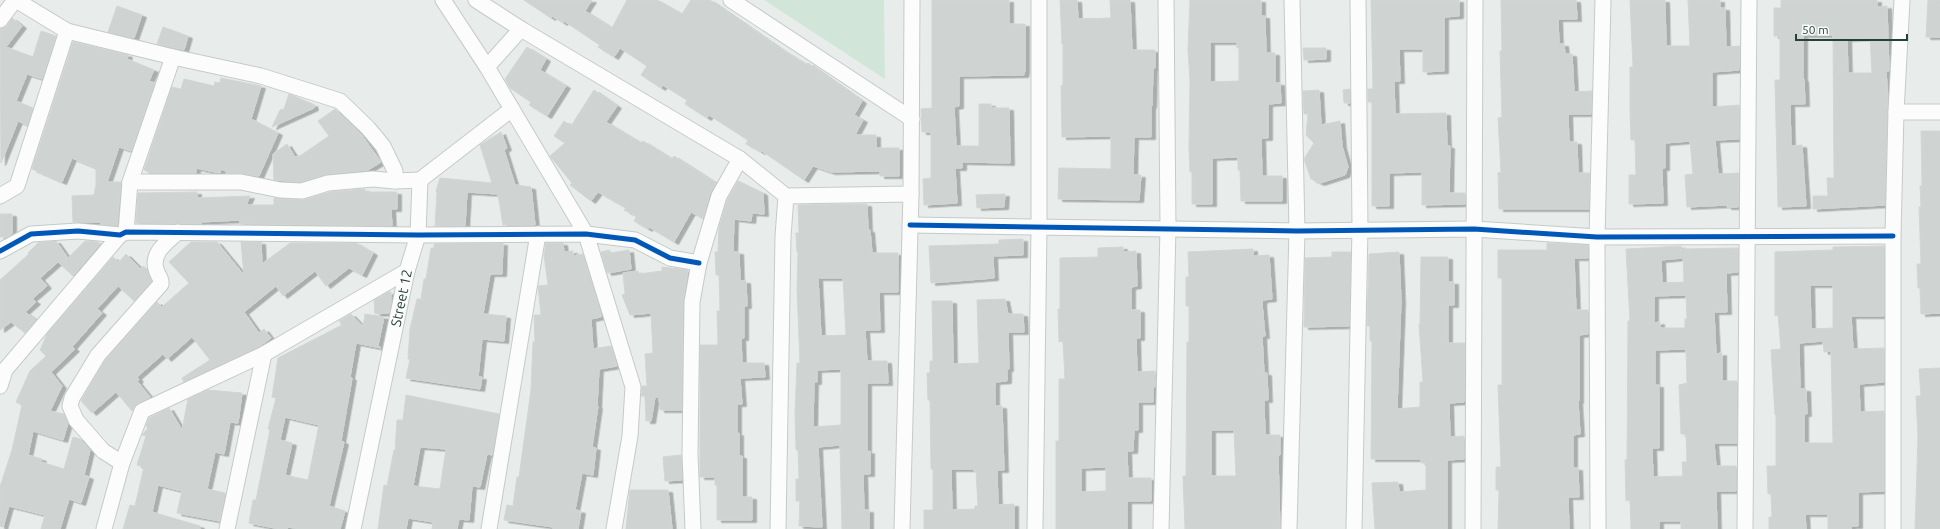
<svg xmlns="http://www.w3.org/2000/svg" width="1940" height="529" viewBox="0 0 1940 529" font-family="Ubuntu,sans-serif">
<defs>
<filter id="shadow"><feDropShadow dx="4.5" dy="2.5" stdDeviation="0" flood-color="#0004"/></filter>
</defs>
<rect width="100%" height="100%" fill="#e8edeb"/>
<path fill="#d1e6d8" d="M764 0H884L885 79Z"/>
<path fill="#cfd4d2" stroke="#d1d6d4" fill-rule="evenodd" filter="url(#shadow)" d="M524 0H592L585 11 612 28 627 0H657L682 14 691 0H710L781 49 807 65 808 63 862 101 854 115 863 120 855 135H876V148H899V176H880V171L831 172 813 166 804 180 762 151 761 152 746 144 748 140 709 115 707 118 685 104 687 100 663 85 661 88 641 75 647 66 620 48 614 57 598 47 600 45 564 21 563 23 552 16 551 18Z
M932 0H1009V24H1025V70L1024 75 959 76V106L954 107 956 146H979V104H991V108H1009L1010 163 962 162V168H955L957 203 924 205 923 179 931 178V132H922L921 109 932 108Z
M1060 0H1077L1078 19 1111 18 1110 0H1130L1132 50H1155V68H1153L1152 106H1151V137H1134L1133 175H1141L1139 200 1058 199 1059 168 1111 169V136L1062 137 1061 86 1063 85V44H1062Z
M1190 0H1261V16H1265L1266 53H1275V83H1280L1281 103 1268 104V138H1261L1262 176H1282V201H1241L1240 170H1238V157L1212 158V204H1192V172H1190L1189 147 1190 80 1188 50ZM1210 42H1237V48H1239V81L1210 82Z
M1371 0H1459V16L1444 17V71L1423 72V49H1399L1400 81H1394L1395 114 1446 113 1447 146H1450L1449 193H1465V204L1422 205V172L1389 173V206H1372V102H1368V89H1373Z
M1501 0H1576L1577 19H1558L1559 44H1564L1565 54H1572L1574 92 1592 91 1591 114H1568L1569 142H1577L1578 173H1590L1589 209H1499L1498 173 1501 172 1498 118 1502 117 1500 51H1502Z
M1630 0H1665L1666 46H1690L1688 0H1720V8H1725L1726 47 1740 46 1739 70 1712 72V107L1739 105V139L1715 140 1718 174 1739 173 1738 207H1727V205L1687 207 1685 175 1693 174 1690 141 1665 143V168H1662L1663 203 1629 204V175H1636L1635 140H1631L1630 111V67H1633Z
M1781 0H1877V7L1887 6 1889 71H1886L1888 100 1885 205 1813 209V196H1828L1827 178H1834L1833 35H1803V79H1804L1805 104H1790L1791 146 1802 145 1806 206 1778 207 1775 80H1780V36H1774V8H1781ZM1870 38 1872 73H1848L1847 39Z
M1928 0H1940V37H1926Z
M117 6 142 15 134 38 108 32Z
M12 18 22 26 6 47 33 57 41 31 56 36 42 79 27 74 16 101 33 108 27 125 18 121 1 163 0 29 7 26Z
M163 27 188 36 184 50 157 44Z
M73 42 128 55 127 59 154 70 149 81 155 83 131 151 119 147 107 182H121L117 226 100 224 102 222H73L72 196 94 195 96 185V168L72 158 62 182 32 169Z
M527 47 546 59 540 70 566 86 547 116 529 105 531 102 510 88 505 79Z
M1303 48H1326V59L1304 60Z
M221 78 261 86 251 119 278 133 259 176 230 173 221 169 220 173 196 168V173H151L144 170 172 87 181 89 184 79 214 86 215 82 220 83Z
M1350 89V103H1344L1343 90Z
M594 90 617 106 606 122 641 143 643 141 672 159 674 156 716 183 710 193 703 218 691 212 674 242 649 227 648 229 634 221 637 216 624 210 626 208 598 192 591 201 570 185 572 183 550 156 565 143 554 136 564 121 571 126Z
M1319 90 1321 125 1340 121 1342 146 1348 167 1345 175 1320 183 1311 179 1304 159 1314 143 1306 135 1308 114H1304L1303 91Z
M289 94 310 103 308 105 313 104 314 108 272 127 280 110 284 109Z
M335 109 361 134 381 162 368 170 327 174 301 182 274 180 273 154 287 144 295 157 300 156 329 136 318 121Z
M1921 131H1940V313L1921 314 1920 288H1918L1917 264H1921L1919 207H1921L1920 186H1922Z
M501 132 507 148 504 150 515 185 531 187 535 225H503L498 194 467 192 465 226H435L437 192 436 191 440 178 492 183 480 145Z
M738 181 763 193 764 214 752 213 751 221 734 219 733 252H739L740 281H746L747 306H744V338H741L742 363H764L765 377 740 378 742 404H737V434L739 433V456H742V497H752V520H717V485H715V477H700V345H718L717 311H720L719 275H716L715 252H718L719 228 727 200Z
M365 189V192H397V209H391L392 226 240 224V220L200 222 202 224 136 223 138 193 197 192V198L250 196 246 205H274V198L302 200 330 192Z
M1005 194 1004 207 977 208 976 195Z
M867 204 868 230H870L872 253H898V292H879L880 330H865L867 361H887L888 383H867V452L870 451V474H863L864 510H869V529H842L840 445 818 447 822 527 799 526 800 501H796V479H799L798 450H796L795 414 797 363H800L797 289 798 252H797L796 233H799L798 205ZM818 278H843L846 335 821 336ZM841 369V425L813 427 814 382H817V370Z
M0 214H12V234L8 237H0Z
M1023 239V255L993 256 994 278 931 283 929 246 999 244V240Z
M56 241 68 258 85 241 98 242 100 244 73 276 58 262 40 278 47 286 32 299 36 302 25 312 36 320 25 333 11 322 0 330V280L29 254 28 253 38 243Z
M191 242H217L244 275 241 242H261L262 264 290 243H356L373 253 362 275 349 268 326 286 315 271 283 296 276 286 244 312 259 333 264 329 271 338 260 346 184 382 182 378 210 360 192 337 167 359 163 354 137 377 139 380 137 381 150 397 138 403 132 411 116 392 92 413 81 401 105 360 157 302 162 307 189 283 169 262Z
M503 243 502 274H490L483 314 506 316 504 341 482 339 478 377H482L480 389 406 378 410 359H408L410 329 417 299H421L424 279H426L431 248H434V244Z
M546 243H563L564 252 573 251V256L583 254 601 314V317L591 319 593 349 611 346 617 366 599 369 597 406H598L592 447 596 448 593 475 582 473 575 510 581 511 578 529H553V527L504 520 507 505 513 506 517 477H519L531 390 533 342H535L534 315H541L538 286 548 285 544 255Z
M1547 243 1588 245V258H1574L1576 310H1588V334L1579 335V401H1578L1580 434 1573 435V468H1578L1579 497H1568L1569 529H1498L1499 490H1496V467H1501L1498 385H1502V278H1498V250H1547Z
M1681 246 1682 258 1661 260 1662 283 1684 282 1683 249 1738 248V272L1726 273 1727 312H1714L1716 354 1722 353V381H1737V443H1714L1716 466H1736V491H1716L1717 529H1681V521H1659V529H1631L1630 500 1626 501 1625 460H1627L1628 321H1630L1626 249ZM1686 295 1687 319H1685V328H1660V322L1654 323V296ZM1686 349 1687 383 1679 385 1681 434H1686L1687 462H1682L1683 476 1653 477 1652 448H1659V385H1655V350Z
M1884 246V316H1851L1853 349 1884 348V382L1859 384 1860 412 1884 411V491L1858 492V526H1851V529H1828V514H1805L1806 529H1769V517H1772L1771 494H1768L1767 466H1776V415H1775L1771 350 1781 349 1778 315 1775 316V252L1833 250V247ZM1810 285H1833V328L1811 329ZM1823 341 1824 352 1831 351 1833 443H1804V414H1807L1806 389H1800L1799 343Z
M1123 247V252L1136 251 1137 286 1131 287V310H1140V338H1136L1137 372 1155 371V387H1153V402H1138V430H1134L1133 451H1127L1128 478H1151V501H1127V529H1056V441H1059V379H1065L1063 341 1059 342 1058 309H1060V258L1098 257V248ZM1106 467V491L1081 492V468Z
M1253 249V256L1269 255 1272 299 1263 300 1262 303 1265 336H1262L1264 373H1267L1268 400H1264L1265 435H1280V455H1278L1280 529H1185L1183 476H1186L1187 342H1189V306H1186V277H1189L1188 252ZM1211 430H1234L1236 476H1211Z
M610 250V253L629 250 631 269 607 273 601 252Z
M1332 252H1351L1349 326 1304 327 1305 258 1332 257Z
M1399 252 1401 301 1397 409 1420 407V382H1423L1419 324H1420L1421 257H1448V282H1454V305H1448V343H1465L1464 402 1449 403 1450 437 1464 436V459L1447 460V529H1375L1372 483 1398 482 1399 492 1426 490V463H1421V459H1371L1372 341H1370V326H1367L1369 254Z
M126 254 141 269 143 266 147 269 152 281 134 301 118 286 97 309 102 313 72 347 75 349 51 372 62 386 50 411 64 414 68 423 63 440 33 431 28 455 42 459 41 462 64 469 73 437 80 439 90 450 84 475 89 477 81 503 69 499 60 529H41L45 515 9 506 3 527 0 526V487L12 450 22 405 16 402 30 371 46 356 40 350 47 334 113 257 119 262Z
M662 267 688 270 683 302 682 410H660L659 397H655L651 421H646L645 396H641L642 386H647L645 354 653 353 651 313 630 315 622 295 625 294 623 273 638 271 639 274 662 271Z
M388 292H391V302L389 313 375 314 374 300Z
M1005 299 1008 314H1023L1024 332H1008L1009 369H1007V381L995 382V406H1002L1004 470H997L998 505 1014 504V529H924V510H933V469H931L930 400H928L927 373H930V361H933L932 301H952L953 364 979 363 977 300ZM951 469H974V471H976L978 506H975V509L952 510Z
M351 314 363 327 365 314 384 317 378 345 381 348 356 343 350 377 352 378 341 441 344 442 329 506 345 511 340 529H301L288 527 287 529H280L249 523 253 500H256L270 430 268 429 276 398 272 397 278 358 342 325 339 321ZM285 417 319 425 308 480 285 475 292 443 280 440Z
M1940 368V529H1915L1918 437 1916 396H1921L1919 369Z
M208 390 242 393 238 423 230 422 224 454 215 452 207 489 225 493 220 521 177 513 182 491 158 485 152 512 200 526V529H123L130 505 135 506 144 467 137 465 146 436 142 435 148 428 146 426 149 418 169 408 182 430 188 399Z
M406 395 499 414 492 455 487 454 480 487 472 486 469 520 459 519 457 529H432L433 522 408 518 406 529H378L384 485 387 486 394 450 395 451 397 420H403ZM420 447 446 449 440 489 413 486Z
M681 455 682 480 665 481 663 457Z
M630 490H668L672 529H626Z"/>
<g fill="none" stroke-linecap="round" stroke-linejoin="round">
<defs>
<g id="minor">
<path d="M16 0 67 31"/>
<path d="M443 0 487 67 586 234 633 387 630 436 614 529"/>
<path d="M476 0 521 29"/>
<path d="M731 0 912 119"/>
<path d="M0 20 15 0"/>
<path d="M487 67 521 29 740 159 786 196 911 194"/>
<path d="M1896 112H1940"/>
<path d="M130 182 173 57 261 76 340 101 368 128 383 146 395 171V181"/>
<path d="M0 196 17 186 67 31 173 57"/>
<path d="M910 225 1297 231 1474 229 1597 237 1893 236"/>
<path d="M126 232 130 182H241L280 190 302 191 328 183 373 179 395 181 420 180"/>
<path d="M0 251 31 234 78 231 120 235 126 232 418 235 586 234 635 240 670 258 699 263"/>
<path d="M0 386 5 370 120 235"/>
<path d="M122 463 103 451 76 420 70 406 72 398 98 355 161 284C162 278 157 275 156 269 151 253 167 242 178 232"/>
<path d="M104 529 122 463 142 411 264 354 407 271"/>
<path d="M227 529 264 354"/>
<path id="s1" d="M353 529 407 271 418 235 420 180 512 109"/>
<path d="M489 529 538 234"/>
<path d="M693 529 690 454 692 302 699 263 719 196 740 159"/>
<path d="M778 529 783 236 786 196"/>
<path d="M902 529 911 194 912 0"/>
<path d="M1035 529 1039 228V0"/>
<path d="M1161 529 1168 228 1166 0"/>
<path d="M1289 529 1297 231 1292 0"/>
<path d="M1354 529 1360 229 1358 0"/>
<path d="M1473 529 1475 0"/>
<path d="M1598 529 1597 237 1603 0"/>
<path d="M1745 529 1749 0"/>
<path d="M1893 529V236L1896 112 1902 0"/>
</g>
</defs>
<use href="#minor" stroke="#c5cac8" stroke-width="17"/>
<use href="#minor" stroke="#fcfcfc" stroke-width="15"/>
<defs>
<path id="cycleway" d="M910 225 1297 231 1474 229 1597 237 1893 236
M0 251 31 234 78 231 120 235 126 232 418 235 586 234 635 240 670 258 699 263"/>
</defs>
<use href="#cycleway" stroke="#f7fbf9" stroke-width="8"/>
<use href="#cycleway" stroke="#0057b8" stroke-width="5"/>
</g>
<g text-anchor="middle" stroke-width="3" stroke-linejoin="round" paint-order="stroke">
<g font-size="14" fill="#24423a" stroke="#f7fbf9">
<text dy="5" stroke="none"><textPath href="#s1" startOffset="236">Street 12</textPath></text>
</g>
</g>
<path d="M1796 34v6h111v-6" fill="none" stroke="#24423a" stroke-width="2"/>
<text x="1802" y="34" font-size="12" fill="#24423a" stroke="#f7fbf9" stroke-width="3" paint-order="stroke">50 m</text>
</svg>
